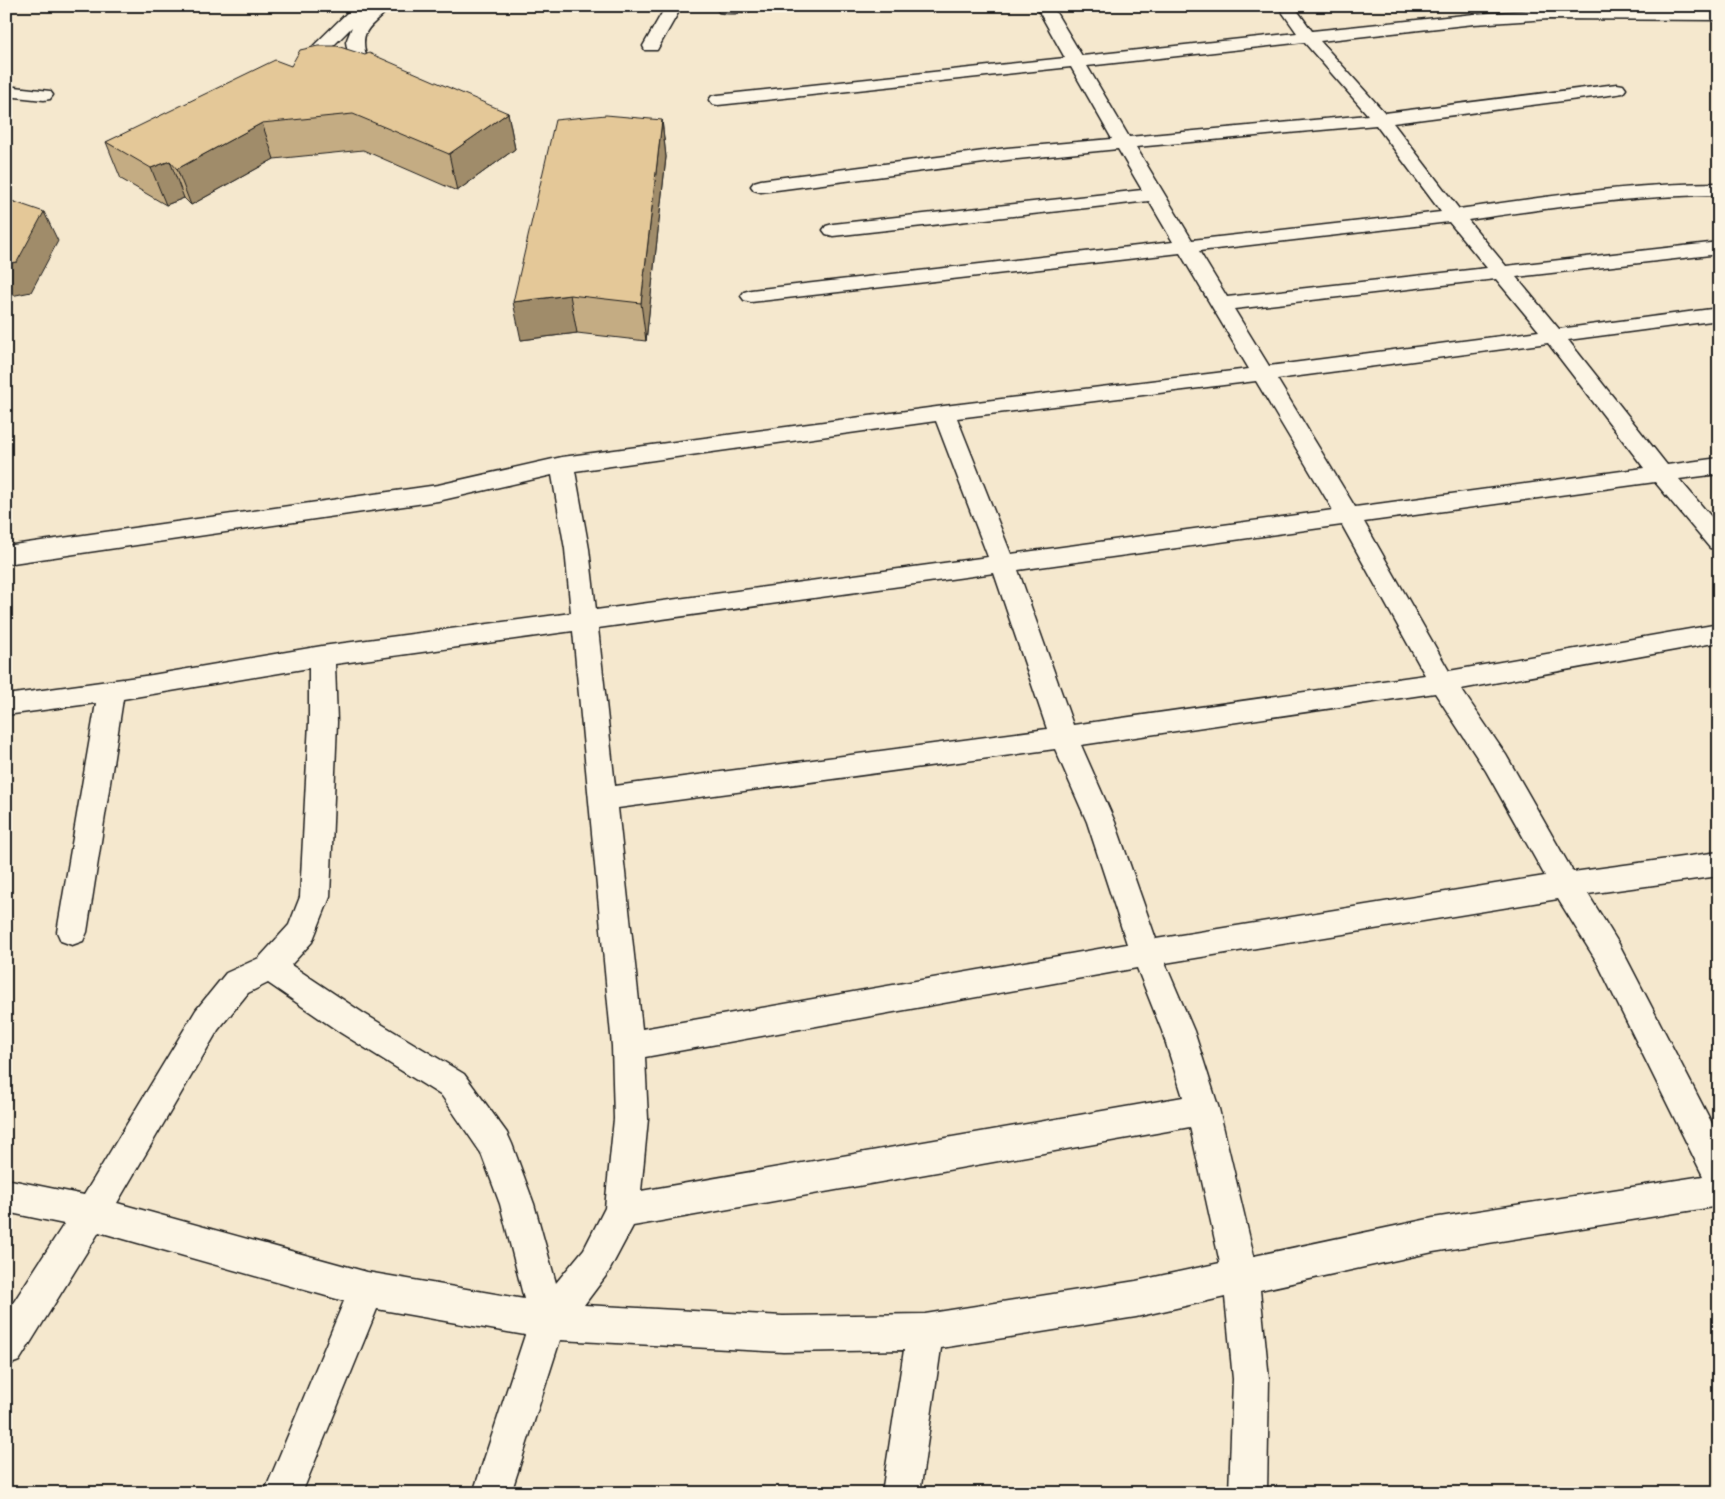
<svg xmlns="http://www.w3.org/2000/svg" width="1725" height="1499" viewBox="0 0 1725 1499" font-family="'Playpen Sans',sans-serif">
<rect width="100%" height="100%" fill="#f5e8ce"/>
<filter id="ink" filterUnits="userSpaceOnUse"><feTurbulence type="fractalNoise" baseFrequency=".02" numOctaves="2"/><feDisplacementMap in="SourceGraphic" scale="10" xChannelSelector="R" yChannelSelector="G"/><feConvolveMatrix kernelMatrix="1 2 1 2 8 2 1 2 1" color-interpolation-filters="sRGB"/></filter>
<g filter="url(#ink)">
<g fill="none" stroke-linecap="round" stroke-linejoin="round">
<defs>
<path id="service" d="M354 6H390C374 28 357 26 367 59 353 80 328 82 305 77 301 71 300 61 304 55ZM352 27 346 42 349 59C341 69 332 69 319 69V60Z
M666 6H682L657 50H645L643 46Z"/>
<path id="minor" d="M719 6H759L757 9C745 12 731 15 719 12L717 9Z
M1036 6H1052L1082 56 1297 33 1278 6H1294L1312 31 1474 14 1549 9 1719 10V20L1549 19 1474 24 1320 41 1385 113 1617 84 1623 85 1626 89 1623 93 1617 94 1393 123 1459 209C1546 197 1631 183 1719 183V195C1634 195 1551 208 1468 220L1506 266 1719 242V254L1516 277 1559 329 1719 308V320L1568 340 1667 465 1719 458V474L1679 479 1719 526V550L1710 548 1655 482 1364 522 1449 671 1719 624V642L1461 689 1506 755 1573 872 1719 852V876L1588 894 1619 944 1719 1137V1206L1433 1252 1260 1290 1269 1379 1267 1493H1229L1233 1379 1225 1297 1136 1317 941 1348 920 1493H882L904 1350 783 1352 560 1340 511 1493H473L525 1335 377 1309 302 1493H264L344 1301 99 1232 19 1361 6 1366V1314L64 1224 6 1212V1179L84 1195 196 1010 226 973 259 958 289 925 300 897 309 722V668L123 699 87 932 83 941 72 945 61 941 57 932 96 703 6 715V695L152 675 322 646 571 613 565 549 552 475 438 501 6 564V546L438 485 562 457 944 406 1249 369 1180 253 751 302 744 300 741 296 744 292 751 290 1173 242 1149 201 833 236 826 234 823 230 826 226 833 224 1142 190 1118 149 1007 160 761 192 754 190 751 186 754 182 761 180 1007 148 1112 139 1071 67 718 105 712 104 709 100 712 96 718 95 1065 58ZM1304 42 1368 115 1129 137 1087 66ZM1376 125 1441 212 1192 240 1136 147ZM1449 222 1487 268 1227 297 1199 251ZM1496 279 1539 331 1269 366 1234 309ZM1548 343 1644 468 1355 507 1277 379ZM1256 381 1333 510 1011 554 957 418ZM936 421 988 557 596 610 589 549 575 471ZM1342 525 1425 675 1073 725 1018 570ZM994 573 1047 729 615 786 598 628ZM573 631 612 1046 614 1119 605 1208 584 1249 556 1283 534 1204 512 1144 507 1133 464 1074 363 1013 291 965 312 942 330 897 337 722 335 664ZM1435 693 1486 771 1545 876 1156 939 1115 822 1081 745ZM1055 749 1087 822 1127 944 642 1029 618 808ZM1558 899 1597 962 1703 1176 1433 1218 1254 1256 1219 1109 1194 1031 1165 963ZM1137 968 1162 1031 1183 1097 641 1191 648 1119 645 1057ZM268 983 341 1033 442 1096 481 1153 500 1204 524 1299 367 1272 117 1203 218 1030 248 993ZM1190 1127 1220 1263 1136 1281 925 1314 783 1316 584 1305 608 1273 633 1226Z
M6 86 50 91 53 95 50 99 44 100 6 96Z"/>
</defs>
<use href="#service" stroke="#1c1c1c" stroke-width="3"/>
<use href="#minor" stroke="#1c1c1c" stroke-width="3"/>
<use href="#service" fill="#fcf5e5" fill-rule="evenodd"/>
<use href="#minor" fill="#fcf5e5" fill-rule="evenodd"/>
</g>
<path fill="#c4ac83" stroke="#1c1c1c" d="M291 66 508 113 515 149 457 191 363 150 274 159 191 205 184 198 166 205 121 179 106 142Z
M662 120 666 157 646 341 577 333 521 340Z"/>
<path fill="#a08c6a" stroke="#1c1c1c" d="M508 113 515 149 457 191 449 154Z
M662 120 666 157 646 341 641 303Z
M262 123 274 159 191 205 177 169Z
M170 161 184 198 166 205 151 168Z
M44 212 58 241 31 292 6 297V264Z
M570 295 577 333 521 340 513 302Z"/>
<path fill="#e4c898" stroke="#1c1c1c" d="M318 46H337L365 55 369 53 508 113 449 154 353 114 262 123 177 169 170 161 151 168 106 142 275 60 291 66 300 50Z
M606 115 662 120 641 303 570 295 513 302 555 120Z
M6 199 44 212 17 262 6 264Z"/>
</g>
<rect width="1725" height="1499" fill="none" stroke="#fcf5e5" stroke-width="25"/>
<rect x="12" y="12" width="1700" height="1474" fill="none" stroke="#1c1c1c" stroke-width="2" filter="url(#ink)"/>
</svg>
